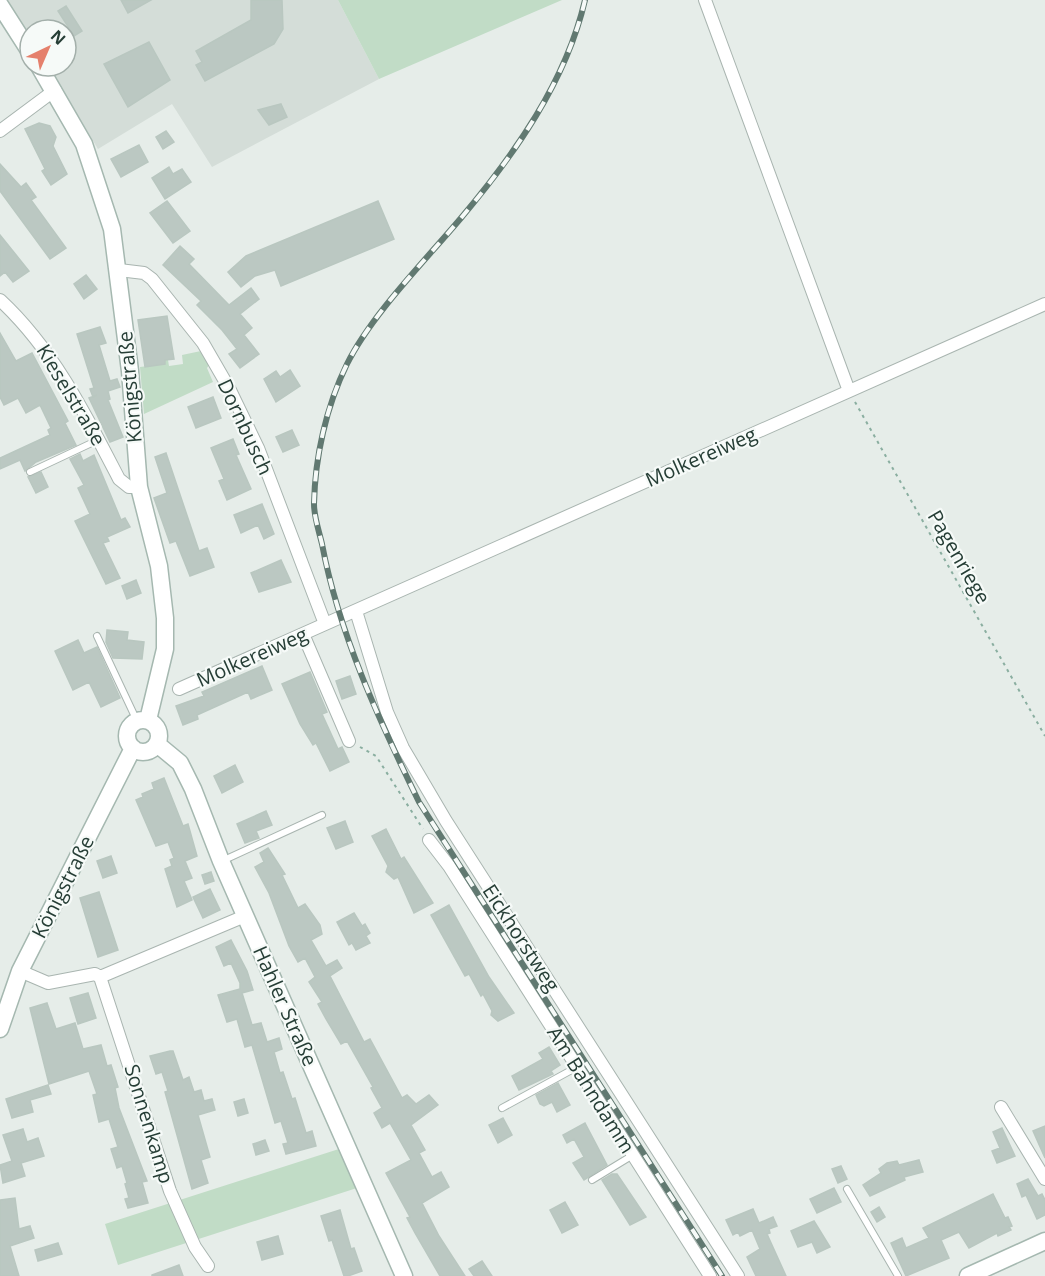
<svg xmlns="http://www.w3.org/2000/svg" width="1045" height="1276" viewBox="0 0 1045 1276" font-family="'Open Sans',sans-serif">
<rect width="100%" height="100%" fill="#e6ede9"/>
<path fill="#d4ddd8" d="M6 0H338L379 79 212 167 172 104 98 149 48 66H66V30H30V37Z"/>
<path fill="#c1dcc6" d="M338 0H562L379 79Z
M201 351 209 365 207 368 213 382 144 414 140 367 165 364V360H168L169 366 183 364 182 355Z
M342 1148 360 1187 118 1265 105 1224Z"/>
<path fill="#bbc8c2" stroke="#b9c7c0" stroke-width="1.5" d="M121 0H151L128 13Z
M251 0H282L283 29 274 44 205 81 196 65 202 62 196 51 251 20Z
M66 6 82 31 74 36 58 11Z
M149 42 170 80 128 107 104 64Z
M281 104 287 117 269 125 258 110Z
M39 123 50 126 56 137 53 146 67 174 51 185 42 171 45 169 25 129Z
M166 131 174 142 163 149 156 137Z
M139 145 148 162 121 177 111 159Z
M0 164 21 187 26 183 36 197 31 200 66 248 50 259 0 191Z
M169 167 173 174 182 169 191 182 165 199 152 178Z
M167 201 190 231 173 243 150 213Z
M378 201 394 239 281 286 275 270 255 276 241 287 228 272 246 256Z
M0 235 29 271 13 282 5 272 0 276Z
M180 246 194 259 189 264 229 305 251 288 259 299 240 314 252 328 244 335 259 354 240 368 229 354 237 349 222 330 197 305 201 301 163 265Z
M86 275 97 289 84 299 74 284Z
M167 316 174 359 165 360V364L145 367 138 320Z
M100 327 106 343 99 345 110 381 117 379 120 387 108 391 110 399 108 400 123 437 110 442 89 398 97 395 93 397 90 389 94 388 77 334Z
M0 333 16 361 32 353 68 421 65 423 76 445 36 462 25 471 20 460 0 469V458L50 435 48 430 51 428 40 405 26 413 18 398 4 405 0 397Z
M290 370 300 386 276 402 264 379 276 371 280 377Z
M213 397 221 418 196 428 188 407Z
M292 430 299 445 283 452 276 437Z
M233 439 239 454 236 455 251 489 227 500 219 481 224 479 211 448Z
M166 453 199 551 207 548 214 567 190 576 176 541 170 543 154 498 167 493 155 457Z
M80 454 83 461 94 455 121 520 125 518 130 527 107 537 109 541 103 543 120 578 106 584 75 521 90 514 78 488 84 485 70 459Z
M41 472 48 487 36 493 28 477Z
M262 504 274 534 264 539 258 525 241 533 234 515Z
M281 560 291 582 259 592 251 573Z
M136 580 141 593 127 599 122 586Z
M107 630 128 632 127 640 144 642 142 659 113 658 106 642Z
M78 640 84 653 97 647 120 698 101 707 89 682 73 690 55 651Z
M262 666 272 690 251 699 248 692 197 715 198 719 183 725 176 706 204 696 202 692Z
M310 672 327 712 322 714 338 749 342 747 349 762 330 771 316 743 313 745 300 724 282 684Z
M350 676 356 694 342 699 336 681Z
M235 765 243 782 222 793 214 776Z
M164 778 183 826 188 824 197 856 185 861 192 878 184 881 192 900 177 907 165 869 172 866 170 860 174 858 168 842 156 846 136 800 143 797 142 794 154 789 152 783Z
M266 811 272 825 256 831 259 838 245 843 237 824Z
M345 821 353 842 336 849 327 828Z
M386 829 401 859 404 857 433 903 414 913 398 877 394 879 386 872 388 866 372 836Z
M268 848 285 874 282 875 298 908 305 904 320 925 322 934 311 940 326 966 337 960 342 968 330 976 364 1042 370 1039 402 1098 407 1095 416 1104 429 1095 438 1105 411 1125 425 1150 419 1153 432 1177 441 1172 449 1187 422 1203 439 1236 465 1276H440L415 1233 407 1218 410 1217 386 1173 411 1160 390 1123 382 1128 374 1113 382 1108 371 1088 373 1087 347 1041 341 1044 326 1019 318 1004 322 1002 309 982 315 977 305 958 298 962 289 946 269 893 255 867 264 862 260 853Z
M111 856 117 873 103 878 97 861Z
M211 872 214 881 205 884 202 875Z
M210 889 220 910 203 918 193 897Z
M99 892 118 950 98 957 80 898Z
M449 905 489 977 514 1013 498 1021 491 1015 492 1011 483 994 481 996 469 974 465 976 431 915Z
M354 913 362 926 365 924 370 933 366 936 370 943 356 950 352 943 349 945 337 922Z
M231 940 247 971 253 990 242 993 252 1025 261 1023 267 1042 279 1038 282 1049 274 1052 280 1073 283 1072 292 1099 295 1098 306 1133 312 1131 316 1146 286 1154 283 1144 288 1143 281 1121 275 1123 252 1045 245 1047 237 1019 227 1022 218 995 240 989V983L231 963 224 966 216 947Z
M88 993 96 1018 78 1024 70 998Z
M47 1003 56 1029 75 1023 83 1049 101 1045 107 1066 111 1065 118 1087 115 1088 119 1108 147 1181 142 1182 148 1203 128 1208 125 1199 129 1198 125 1184 127 1183 122 1166 117 1168 111 1149 118 1147 109 1119 99 1122 93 1095 97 1094 89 1071 49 1084 30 1008Z
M549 1047 560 1065 551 1071 553 1074 519 1090 512 1076 543 1059 539 1053Z
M170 1051H173L183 1080 189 1077 194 1092 201 1090 204 1101 212 1099 215 1110 198 1115 210 1157 201 1160 208 1183 192 1189 165 1092 168 1091 162 1072 156 1074 150 1056Z
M558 1083 570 1105 557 1112 552 1102 544 1106 540 1104 536 1095Z
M48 1085 51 1094 30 1100 33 1112 12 1118 6 1099Z
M244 1099 248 1113 238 1116 234 1102Z
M503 1118 512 1135 498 1143 489 1125Z
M585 1123 607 1165 584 1180 573 1163 584 1157 574 1139 567 1143 563 1135Z
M1045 1126V1158L1033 1131Z
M1002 1128 1015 1156 997 1163 992 1151 1000 1148 993 1132Z
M23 1129 27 1142 38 1138 44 1156 21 1163 25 1176 3 1183 0 1165 12 1161 3 1135Z
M265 1140 269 1151 256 1155 253 1144Z
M919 1160 923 1172 904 1177 905 1180 870 1196 863 1185 881 1173 879 1169 887 1163 897 1161 899 1165Z
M841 1166 847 1179 838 1183 832 1169Z
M612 1174H617L646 1217 630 1225 602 1180Z
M1028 1179 1038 1196 1042 1194 1045 1200V1215L1037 1219 1026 1195 1022 1197 1017 1184Z
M834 1188 841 1202 817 1213 810 1199Z
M993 1194 1005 1218 1008 1217 1012 1226 1009 1227 1011 1230 998 1236 997 1233 969 1248 959 1232 941 1240 949 1258 906 1276 891 1243 902 1238 906 1248 929 1238 923 1228Z
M15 1198 19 1229 30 1226 34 1238 10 1246 19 1276H0V1200Z
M565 1202 578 1225 562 1233 550 1210Z
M879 1207 885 1217 877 1222 871 1212Z
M753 1209 759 1223 773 1217 777 1226 769 1229 770 1233 767 1234 786 1276H756L747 1257 760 1249 752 1230 740 1236 738 1232 733 1235 726 1220Z
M340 1210 351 1249 354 1248 362 1271 348 1276H344L332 1240 329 1241 321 1216Z
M814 1221 830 1247 817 1253 812 1242 798 1247 791 1231Z
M278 1236 283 1254 262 1260 257 1242Z
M58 1243 62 1254 38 1261 35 1250Z
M482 1261 492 1276H474L469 1269Z
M179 1265 183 1276H152V1275Z"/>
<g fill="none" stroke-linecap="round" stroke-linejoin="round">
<defs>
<path id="lane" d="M30 472 98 440
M97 636 137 721
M222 861 322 815
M502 1108 577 1067
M592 1180 633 1155
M847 1189 898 1276"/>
<path id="street" d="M705 0 849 391
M0 131 55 90
M119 270 144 273 152 279 203 343 229 388 258 448 325 624
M0 300C53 349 86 415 119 479L129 487H139
M356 611 387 712 403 748 446 821 738 1276
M303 634 349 741
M179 689 1045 304
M429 840 449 866 710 1276
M20 971 48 983 95 974 100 977 170 1191 195 1247 208 1266
M100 977 245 916
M1001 1107 1045 1179"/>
<path id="secondary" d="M0 5 30 52
M39 66 84 144 112 229 130 371 139 487 159 566 165 618V649L148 720
M127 736a16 16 0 1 1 32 0a16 16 0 1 1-32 0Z
M157 744 180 763 193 789 221 861 404 1276
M0 1029 20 971 133 748
M968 1276 1045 1241"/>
</defs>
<use href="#lane" stroke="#a9b5b0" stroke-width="8"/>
<use href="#street" stroke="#a9b5b0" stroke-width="14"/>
<use href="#secondary" stroke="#a5b8b0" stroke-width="19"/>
<path stroke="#8aaea0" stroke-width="2" stroke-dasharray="3 4.5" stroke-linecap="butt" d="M855 402 1045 736
M360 747 376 756 423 829"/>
<use href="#lane" stroke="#fff" stroke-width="6"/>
<use href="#street" stroke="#fff" stroke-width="12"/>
<use href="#secondary" stroke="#fff" stroke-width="16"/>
<defs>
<path id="rail" d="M585 0C566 82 514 155 461 218 424 262 372 314 347 364 326 407 315 457 314 504 314 517 319 531 322 544 339 634 379 720 419 802L722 1276"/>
</defs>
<use href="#rail" stroke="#617971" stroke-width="6"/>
<use href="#rail" stroke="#f6faf8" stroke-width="4" stroke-dasharray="11" stroke-linecap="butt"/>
</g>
<g text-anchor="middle" stroke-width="4.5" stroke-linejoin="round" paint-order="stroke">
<g font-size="20" fill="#263e36" stroke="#f6faf8">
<text transform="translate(130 387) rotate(-95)" y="7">Königstraße</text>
<text transform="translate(71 395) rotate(59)" y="7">Kieselstraße</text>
<text transform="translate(245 427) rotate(65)" y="7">Dornbusch</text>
<text transform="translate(701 457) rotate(-24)" y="7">Molkereiweg</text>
<text transform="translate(959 557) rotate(60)" y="7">Pagenriege</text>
<text transform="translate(252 657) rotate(-24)" y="7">Molkereiweg</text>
<text transform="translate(63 887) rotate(-63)" y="7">Königstraße</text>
<text transform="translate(521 938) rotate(57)" y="7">Eickhorstweg</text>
<text transform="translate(285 1006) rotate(66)" y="7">Hahler Straße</text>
<text transform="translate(591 1090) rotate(58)" y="7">Am Bahndamm</text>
<text transform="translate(149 1124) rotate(73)" y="7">Sonnenkamp</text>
</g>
</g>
<g transform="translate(48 48) rotate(44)"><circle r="28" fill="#f6faf8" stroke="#a3afaa" stroke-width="1.5"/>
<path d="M0-4.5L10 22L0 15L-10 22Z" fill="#e5806c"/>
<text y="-9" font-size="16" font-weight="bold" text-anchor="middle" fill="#263e36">N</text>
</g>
</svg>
